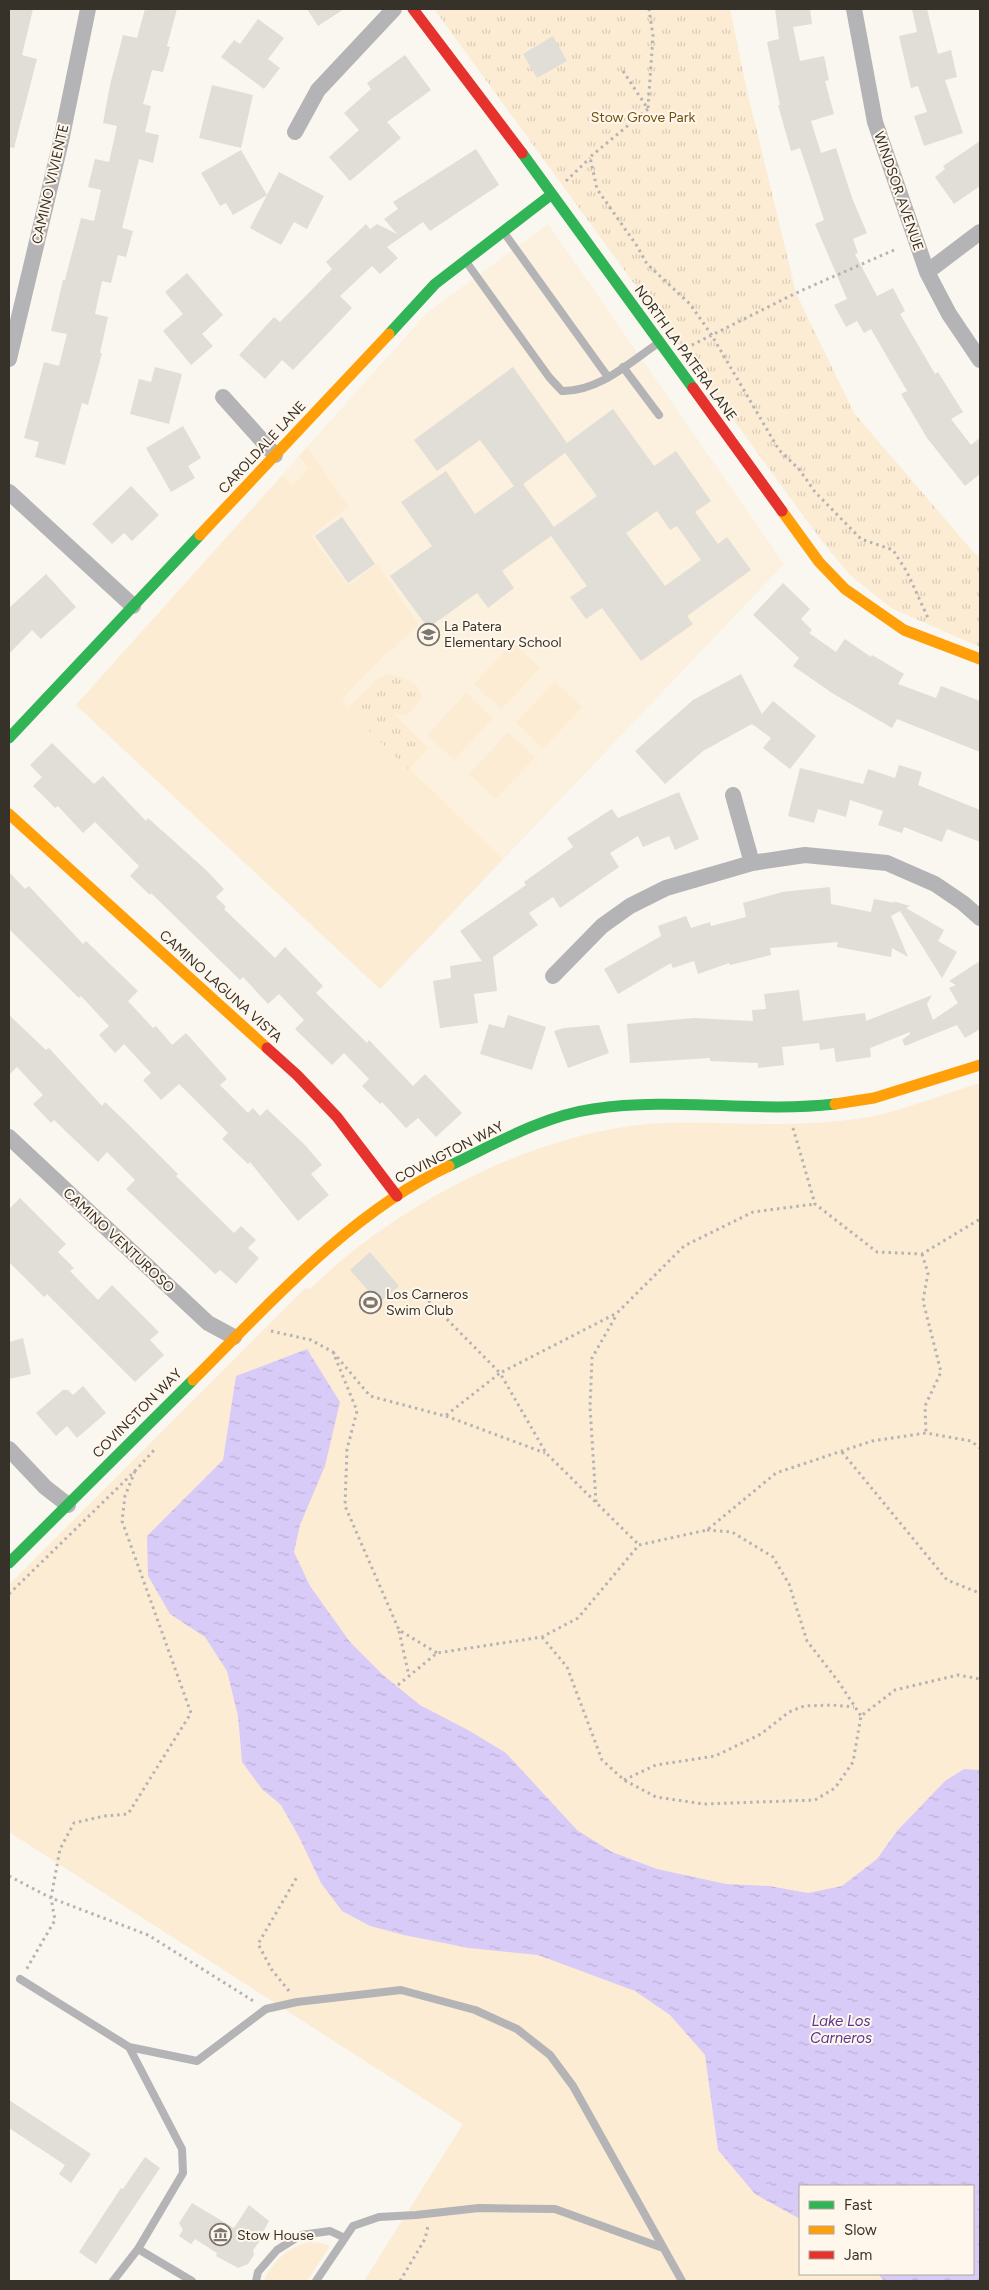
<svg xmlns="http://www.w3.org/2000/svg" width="989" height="2290" viewBox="0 0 989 2290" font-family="Figtree,sans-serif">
<defs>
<pattern id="park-tufts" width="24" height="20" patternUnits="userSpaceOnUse" patternTransform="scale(1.25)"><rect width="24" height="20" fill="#fcecd4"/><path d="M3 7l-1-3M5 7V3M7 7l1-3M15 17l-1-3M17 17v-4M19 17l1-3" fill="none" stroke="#d9cbb6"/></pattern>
<pattern id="water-ripples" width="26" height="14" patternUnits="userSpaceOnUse" patternTransform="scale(1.25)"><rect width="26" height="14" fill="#d9cbf7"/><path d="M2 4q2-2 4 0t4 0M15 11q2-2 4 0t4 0" fill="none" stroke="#bbafd4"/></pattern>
</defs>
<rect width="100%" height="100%" fill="#faf6f0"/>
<path fill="#fcf0de" d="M548 224 784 564 380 989 76 705 427 313Z"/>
<path fill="#fcecd4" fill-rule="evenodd" d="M307 447 349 507 311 536 348 586 377 564 419 625 384 656 342 699 349 707 347 709 503 859 380 989 76 705 282 476 293 485 309 468 299 456Z
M513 642 540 668 501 709 474 684Z
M555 681 582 707 543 749 516 723Z
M466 693 493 718 454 760 427 735Z
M508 732 535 757 496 799 469 774Z
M980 1083V2281H364L463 2124 9 1832V1585L305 1288 310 1289C325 1275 341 1260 358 1247 437 1187 532 1140 631 1126 679 1119 729 1125 778 1124 808 1124 855 1121 883 1114 916 1105 948 1093 980 1083ZM800 2186H973V2274H800Z
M309 2242 322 2243 330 2246 307 2281H264C272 2261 289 2247 309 2242Z"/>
<path fill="url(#park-tufts)" d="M434 9H730L746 86 796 293 854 413 975 554 980 557V647L891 608 849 574 821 540Z
M387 674C400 677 420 680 422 697L407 716 393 713 429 748 408 769 347 709 368 688 370 690 373 682Z"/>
<path fill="url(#water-ripples)" d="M307 1349 340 1402 325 1466 300 1525 294 1552 310 1586 350 1642 383 1675 420 1705 468 1730 506 1753 577 1830 612 1852 657 1869 726 1884 769 1886 808 1893 842 1886 877 1859 897 1831 945 1781 964 1769 980 1770V2281H884L878 2274H973V2186H800V2219L755 2194 718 2150 705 2055 670 2015 635 1991 538 1955 469 1948 404 1935 370 1926 342 1911 321 1883 299 1837 281 1805 262 1789 242 1762 238 1716 227 1671 205 1637 170 1614 148 1576 147 1536 223 1460 236 1376Z"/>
<path fill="#e1ddd7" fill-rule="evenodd" d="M9 9H33L22 55 37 59 14 148 9 147Z
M145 9H177L167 46 170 47 163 72 152 70 143 104 151 106 145 132 159 135 153 163 139 159 122 228 133 231 126 257 118 255 111 283 102 281 95 314 108 317 100 353H102L88 405 82 403 65 465 35 457 39 442 24 438 44 362 59 366 67 334 51 331 63 280H65L81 218 94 221 101 190 88 187 95 159 109 162 117 126 103 123 110 85 123 35 137 38Z
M307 9H344L318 26Z
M775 9H810L812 24 793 27 800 61 824 56 829 80 825 81 834 114 811 121 821 153 836 148 852 198 867 233 853 239 858 253 855 254 877 296 893 288 905 311 900 314 935 374 938 372 963 412 951 419 971 445 980 438V474L965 486 927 438 901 394 907 391 871 329 864 333 857 321 846 327 834 305 847 299 815 224 824 220 800 148 791 151 778 105H780L767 42 779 39Z
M912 9H927L938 54 951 50 957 77 945 80 963 133 924 146 914 116 927 112 918 86 911 88 899 36 917 32Z
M258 19 284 38 268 59 280 68 264 89 221 57 234 40 240 44Z
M553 36 567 61 537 78 523 54Z
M405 55 431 90 387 122 401 138 350 181 329 157 359 130 344 113 371 89 367 83Z
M212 85 253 95 241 148 199 138Z
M980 141V186L954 204 935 177 945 169 943 166Z
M476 149 499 185 430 231 423 222 387 247 398 258 380 274 372 266 340 296 352 308 293 370 282 360 265 379 239 355 274 317 280 322 332 269 326 262 366 224 370 229 377 224 397 234 384 219 398 209 393 202Z
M241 150 267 195 279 172 324 196 307 229 294 222 281 245 250 228 267 195 233 215 226 203 220 206 201 173Z
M187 273 223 315 202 334 213 346 191 365 163 331 183 314 165 292Z
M155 367 182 374 169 424 130 414 139 379 151 382Z
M513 367 567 443 613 409 654 466 676 451 711 501 695 512 718 544 727 537 751 570 687 616 693 624 641 661 602 608 586 619 570 597 587 586 551 536 502 571 514 588 488 608 477 593 428 628 390 576 432 546 401 502 446 471 475 514 514 486 480 440 437 471 414 440ZM565 453 597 496 554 527 523 484ZM657 511 670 530 677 526 701 560 665 586 626 533Z
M183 426 201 458 188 466 195 478 171 492 146 448Z
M131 486 159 515 132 541 124 533 112 544 92 524Z
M342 517 375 564 348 583 315 536Z
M46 574 76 607 41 639 32 630 9 654V608Z
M783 583 810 609 801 619 812 630 809 633 836 652 845 639 871 657 872 655 904 674 898 684 936 698 941 686 980 701V752L897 719 892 728 832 693 793 666 799 658 753 615Z
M741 674 762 714 773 701 816 736 790 769 763 748 771 738 752 724 703 751 665 784 635 751 693 700Z
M52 743 94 784 103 776 146 821 148 818 206 870 224 889 216 897 226 907 224 909 275 958 285 947 323 986 316 993 367 1043 369 1040 413 1086 425 1074 462 1113 436 1137 418 1118 406 1128 382 1102 380 1104 362 1086 369 1079 344 1053 332 1065 295 1029 304 1020 279 994 268 1004 243 977 240 980 151 893 150 895 130 876 139 866 95 822 83 833 58 806 55 808 33 786 42 777 30 765Z
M899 765 922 772 918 785 980 810V842L947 829 942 842 904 827 902 833 878 825 883 811 850 800 846 817 818 809 814 823 788 816 800 768 863 784 868 769 895 778Z
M679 792 699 839 675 850 669 836 643 847 638 836 610 853 619 867 560 908 553 897 529 913 538 925 493 957 497 991 474 994 478 1023 440 1028 433 981 451 978 450 966 482 961 460 931 526 885 524 882 573 847 567 838 612 809 618 818Z
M9 872 25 889 29 886 83 944 86 941 138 991 128 1001 153 1028 156 1026 172 1045 186 1033 227 1079 220 1085 248 1113 253 1108 260 1116 267 1109 306 1146 322 1165 311 1174 329 1195 298 1221 250 1162 248 1164 222 1139 228 1133 179 1084 161 1100 143 1080 151 1073 124 1044 115 1053 99 1035 109 1026 81 996 79 998 9 929Z
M830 887 831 904 871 912 874 899 895 903 893 901 910 906 906 908 944 930 938 941 957 952 942 978 900 911 891 916 908 957 892 948 891 957 837 947 838 942 770 948 771 955 730 965 729 963 698 974 694 961 673 968 671 963 618 994 604 969 661 936 658 926 686 916 691 928 710 922 711 926 746 917 743 903 782 892Z
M980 961V1029L965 1038 957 1025 905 1046 902 1040 910 1034V1032L870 1048 871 1057 836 1062 834 1048 820 1050 819 1043 782 1047 784 1065 758 1068V1063L710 1061V1058L630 1063 627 1024 694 1018 753 1021 752 1010 766 1009 764 994 799 990 803 1021 865 1013 866 1021 932 995 927 1004 933 1020 958 1003 949 988 956 985 949 981Z
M9 1015 46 1050 49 1048 102 1106 105 1102 131 1127 178 1174 176 1176 234 1233 241 1226 256 1240 248 1248 259 1258 236 1284 220 1270 215 1274 126 1189 135 1180 107 1152 98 1162 54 1120 51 1123 33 1104 43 1095 17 1067 9 1075Z
M508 1015 546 1027 532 1070 480 1054 489 1024 504 1028Z
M599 1025 609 1053 568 1068 554 1031 564 1028Z
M20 1198 66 1244 58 1252 74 1268 70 1271 98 1300 112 1285 159 1332 150 1340 164 1355 135 1382 47 1294 44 1297 9 1262V1209Z
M370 1252 399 1286 379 1303 350 1270Z
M23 1338 31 1374 9 1379V1342Z
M83 1386 106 1413 77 1438 67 1426 56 1436 36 1413 63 1390H68L73 1395Z
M9 2100 91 2154 71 2183 59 2174 65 2165 9 2128Z
M145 2157 160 2168 96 2264 79 2252 121 2188 123 2189Z
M192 2203 234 2228 249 2205 269 2221 262 2234V2238L253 2250 254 2255 248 2264 238 2268 216 2256 217 2253 195 2239 191 2244 179 2236 183 2230 179 2223Z"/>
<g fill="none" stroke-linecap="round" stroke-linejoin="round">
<path stroke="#b5b3b3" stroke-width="3" stroke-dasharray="2.5 4" stroke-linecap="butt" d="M623 71 648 109 590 157 597 189 637 246 647 264 690 304 711 334 779 450 799 469 815 492 861 539 893 550 907 572 928 618
M648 108 653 36 649 9
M566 181 590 158
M686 348 796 293 894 250
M793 1128 815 1204 877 1252 922 1254 980 1219
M922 1254 928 1273 923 1301 941 1372 925 1406 926 1433
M424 1296 500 1373 617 1313 684 1246 753 1212 815 1204
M271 1331 311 1340 333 1352 357 1411 347 1449 345 1506 399 1630 437 1653
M333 1352 370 1396 445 1416 500 1373 546 1453 639 1545
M446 1416 545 1453
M842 1452 947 1580 977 1592 980 1591
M135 1471 125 1496 122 1521 191 1713 128 1814 104 1816 74 1823 60 1849 51 1898 148 1935 255 2002
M596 1502 590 1407 592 1358 617 1314
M707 1530 732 1532 773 1557 789 1584 807 1641 838 1681 861 1716
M9 1594 135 1471 155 1449
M399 1631 409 1676
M542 1637 567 1667 602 1760 624 1780 656 1797 704 1804 815 1800 835 1788 853 1762 861 1716 895 1690 958 1675 980 1679
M398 1685 437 1653 542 1637 578 1618 639 1545 707 1530 776 1473 872 1441 926 1433 971 1441 980 1448
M624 1780 656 1765 715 1756 761 1734 789 1712 804 1706 832 1705 854 1707
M9 1876 51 1898 55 1920 26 1970
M289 1991 272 1970 258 1944 297 1877
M400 2281 425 2239 428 2226"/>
<path stroke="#b4b3b5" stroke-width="8" d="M505 234 608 377
M467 263 549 377 562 391C598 392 629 363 657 344
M623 367 659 415
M20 1979 129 2047 197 2061 266 2009 297 2002 401 1990 475 2010 517 2029 550 2055 573 2086 682 2281
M138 2249 192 2281
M113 2281 138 2249 183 2173 182 2149 129 2047
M256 2281 258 2272 277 2250 301 2235 330 2231 345 2238
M316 2281 353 2226 379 2217 416 2215 479 2208 555 2209 663 2248"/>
<path stroke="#b4b3b5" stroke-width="16" d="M854 9 875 122 927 272 949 314 980 360
M295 132 318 90 394 9
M927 272 980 232
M9 359 61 141 88 9
M223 397 275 455
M9 492 133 606
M733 795 752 863
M553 976 602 926 630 906 666 888 752 863 805 855 887 863 935 884 963 903 980 918
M9 1137 208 1323 234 1337
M9 1449 45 1487 68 1505"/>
<path stroke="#30b455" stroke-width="11" d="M522 153 693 388
M389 334 435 284 552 194
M9 738 200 535
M449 1166C495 1144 543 1116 593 1109 674 1097 755 1113 835 1104
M9 1563 193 1380"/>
<path stroke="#ff9f0a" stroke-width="11" d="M782 511 819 562 845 589 904 630 980 659
M200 535 389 334
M9 814 267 1048
M835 1104 874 1098 980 1065
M193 1380C270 1303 350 1213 449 1166"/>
<path stroke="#e5322d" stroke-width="11" d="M413 9 522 153
M693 388 782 511
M267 1048 297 1075 337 1117 397 1196"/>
</g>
<defs>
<symbol id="school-ring" viewBox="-11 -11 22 22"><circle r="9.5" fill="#fff7eb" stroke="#7b766f" stroke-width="1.5"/><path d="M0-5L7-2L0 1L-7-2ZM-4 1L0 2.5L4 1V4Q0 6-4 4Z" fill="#7b766f"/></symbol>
<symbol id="stadium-ring" viewBox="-11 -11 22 22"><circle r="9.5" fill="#fff7eb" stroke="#7b766f" stroke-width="1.5"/><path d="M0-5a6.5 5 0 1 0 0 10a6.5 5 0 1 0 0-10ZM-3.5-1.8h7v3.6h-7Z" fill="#7b766f"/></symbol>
<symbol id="museum-ring" viewBox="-11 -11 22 22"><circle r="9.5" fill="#fff7eb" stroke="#7b766f" stroke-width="1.5"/><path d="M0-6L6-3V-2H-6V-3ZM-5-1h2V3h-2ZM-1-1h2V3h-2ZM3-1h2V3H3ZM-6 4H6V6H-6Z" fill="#7b766f"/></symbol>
</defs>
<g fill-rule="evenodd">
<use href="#school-ring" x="416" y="622" width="25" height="25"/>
<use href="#stadium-ring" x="358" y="1290" width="25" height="25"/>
<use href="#museum-ring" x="208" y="2222" width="25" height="25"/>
</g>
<g text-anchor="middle" stroke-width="4" stroke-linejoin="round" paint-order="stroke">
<g font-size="14" fill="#714f11" stroke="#fff7eb">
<text x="643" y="122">Stow Grove Park</text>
</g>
<g font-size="14" fill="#363129" stroke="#fff7eb">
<text transform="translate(50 184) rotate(-77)" y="5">CAMINO VIVIENTE</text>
<text transform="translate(899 191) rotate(71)" y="5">WINDSOR AVENUE</text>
<text transform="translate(686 353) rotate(54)" y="5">NORTH LA PATERA LANE</text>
<text transform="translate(262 447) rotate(-47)" y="5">CAROLDALE LANE</text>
<text transform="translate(221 986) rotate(42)" y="5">CAMINO LAGUNA VISTA</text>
<text transform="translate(449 1152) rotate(-27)" y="5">COVINGTON WAY</text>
<text transform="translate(119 1240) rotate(43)" y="5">CAMINO VENTUROSO</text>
<text transform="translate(137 1413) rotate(-45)" y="5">COVINGTON WAY</text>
</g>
<g font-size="14" fill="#363129" stroke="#fff7eb" text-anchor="start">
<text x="444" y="631">La Patera<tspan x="444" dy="16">Elementary School</tspan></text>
<text x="386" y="1299">Los Carneros<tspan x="386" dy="16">Swim Club</tspan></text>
<text x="237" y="2240">Stow House</text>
</g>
<g font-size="15" font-style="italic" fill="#593693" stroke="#fff7eb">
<text x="841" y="2026">Lake Los<tspan x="841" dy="17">Carneros</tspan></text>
</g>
</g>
<rect width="989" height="2290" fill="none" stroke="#363129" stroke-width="20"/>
<rect x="799" y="2185" width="175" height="90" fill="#fff7eb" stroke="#afa89d"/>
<rect x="809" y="2201" width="25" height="8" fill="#30b455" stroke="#afa89d"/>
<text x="844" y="2210" font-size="15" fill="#363129">Fast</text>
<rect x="809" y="2226" width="25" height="8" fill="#ff9f0a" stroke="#afa89d"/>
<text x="844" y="2235" font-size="15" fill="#363129">Slow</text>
<rect x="809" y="2251" width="25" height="8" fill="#e5322d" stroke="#afa89d"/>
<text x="844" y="2260" font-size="15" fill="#363129">Jam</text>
</svg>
